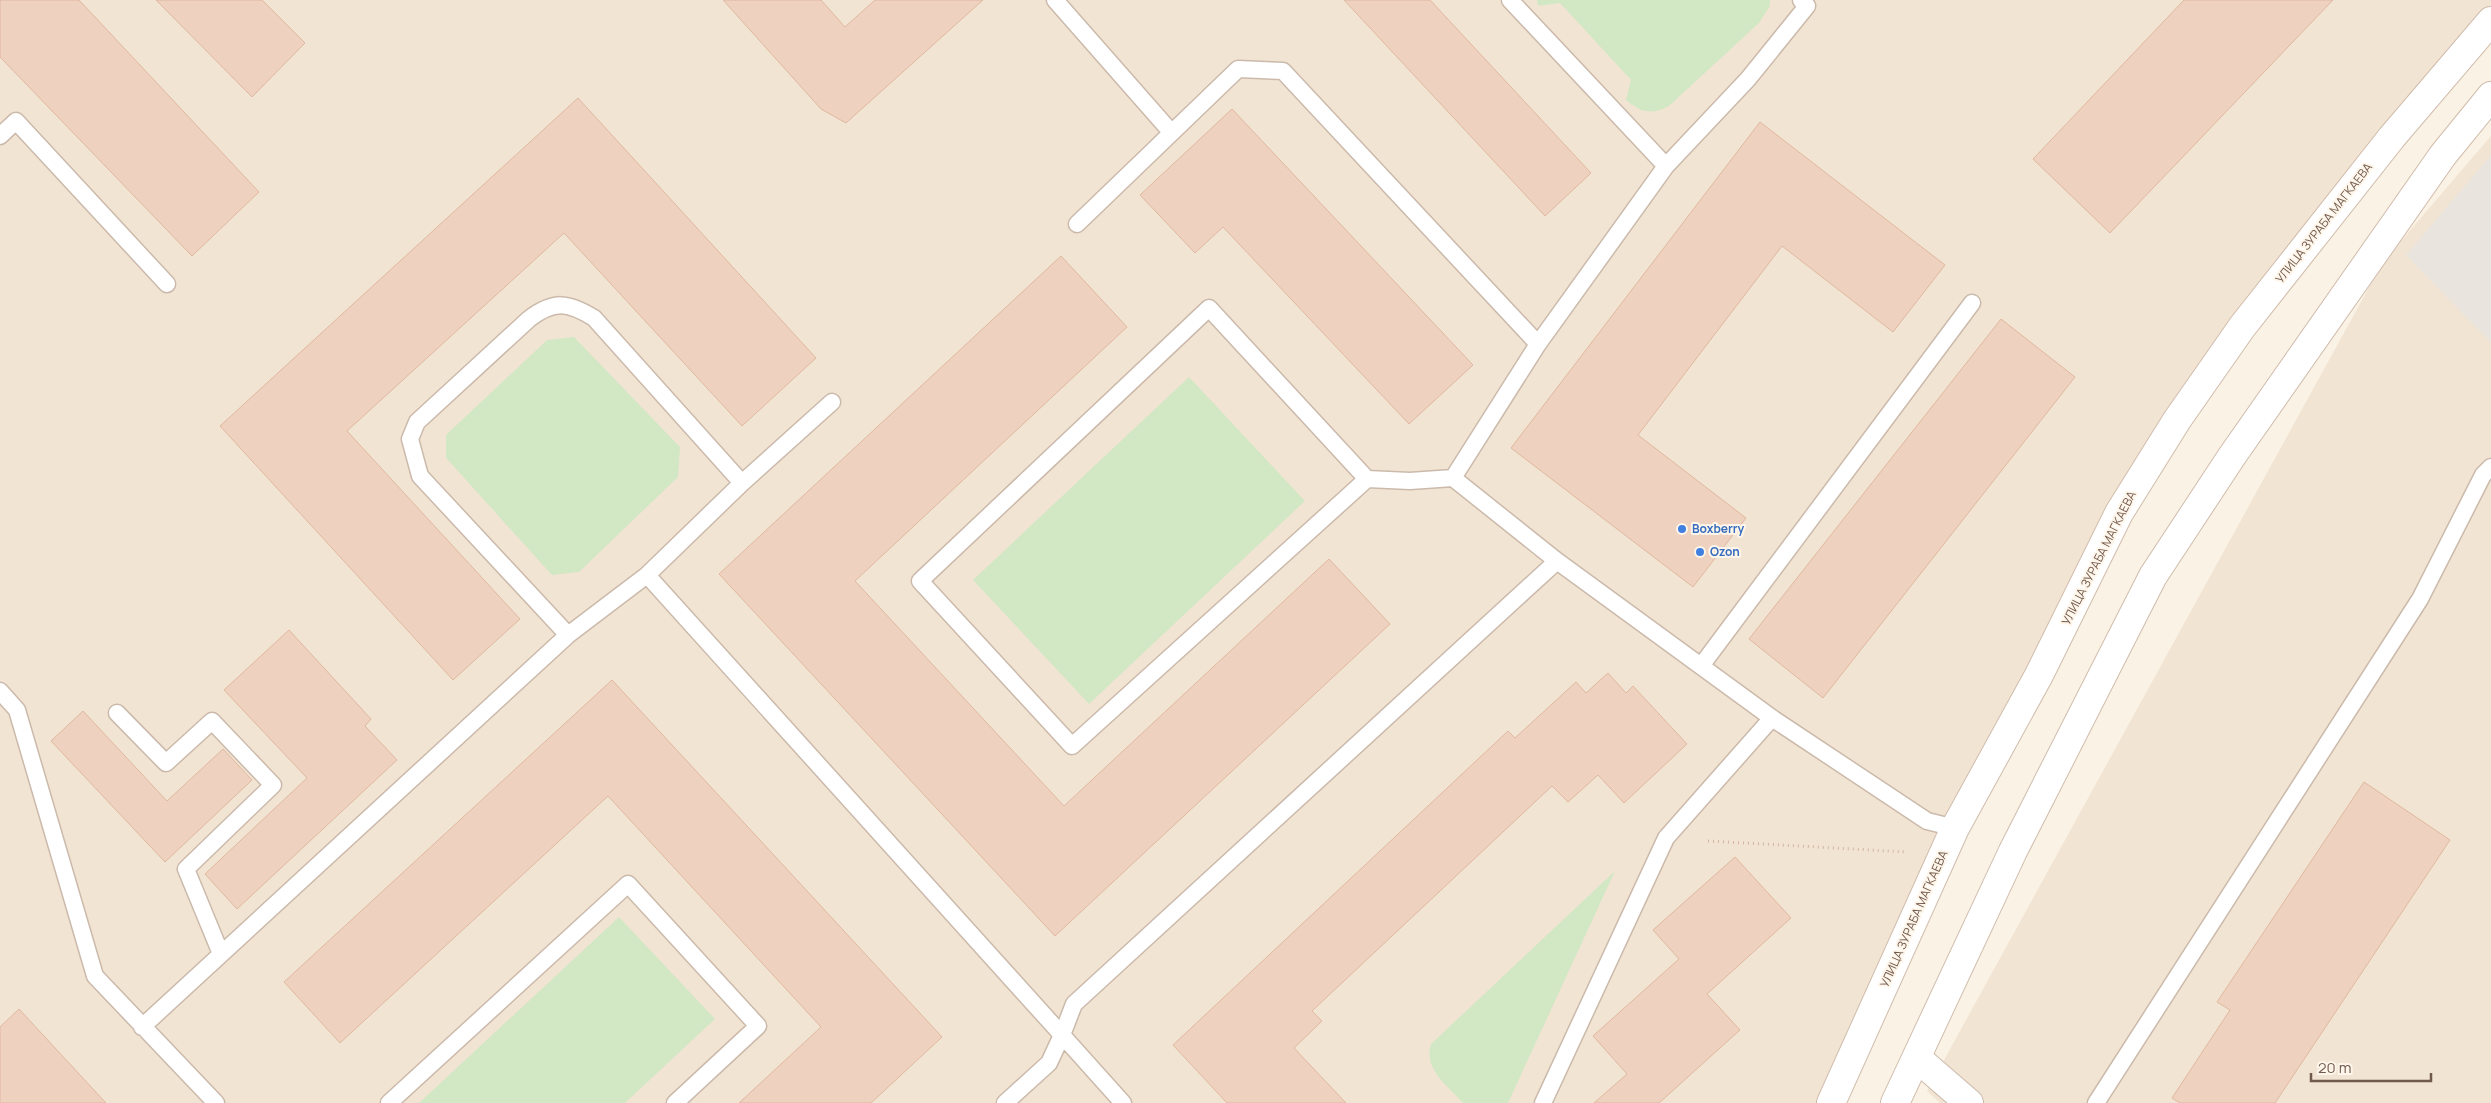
<svg xmlns="http://www.w3.org/2000/svg" width="2491" height="1103" viewBox="0 0 2491 1103" font-family="Manrope,sans-serif">
<rect width="100%" height="100%" fill="#faf2e4"/>
<path fill="#f2e4d3" d="M0 0H2491V21L2119 513 1831 1103H0Z
M2491 136V1103H1940L1927 1091 2383 262Z"/>
<path fill="#eae4de" d="M2491 155V343L2406 255Z"/>
<path fill="#d2e7c4" d="M1537 0H1770V6L1759 23 1669 106C1651 115 1642 113 1626 100L1631 80 1560 3 1538 6Z
M574 337 680 447 678 477 579 572 552 575 446 458V435L547 340Z
M1189 377 1305 501 1089 704 973 580Z
M1615 871 1508 1103H1463C1448 1086 1423 1069 1431 1044Z
M619 917 715 1019 625 1103H419Z"/>
<path fill="#eed1be" stroke="#dfb89f" d="M0 0H79L259 192 192 256 0 57Z
M156 0H262L305 43 252 97Z
M723 0H821L845 27 875 0H983L846 123 821 109Z
M1344 0H1430L1591 173 1545 216Z
M2184 0H2333L2110 233 2033 159Z
M578 98 816 358 742 426 564 233 347 431 520 619 453 680 220 426Z
M1232 109 1473 365 1409 424 1223 227 1195 253 1140 195Z
M1760 122 1945 265 1893 332 1782 246 1638 435 1746 518 1693 587 1511 448Z
M1061 256 1127 327 855 581 1064 806 1329 559 1390 624 1055 936 719 574Z
M2001 319 2075 377 1823 698 1749 639Z
M289 630 371 719 365 726 397 760 237 909 205 874 307 778 224 690Z
M1608 673 1626 693 1633 686 1687 744 1624 803 1598 775 1568 802 1552 786 1312 1011 1322 1021 1294 1048 1346 1103H1227L1173 1045 1508 731 1515 738 1576 682 1586 693Z
M612 680 942 1037 871 1103H739L821 1027 608 796 340 1043 284 982Z
M83 711 167 801 223 749 252 780 165 862 51 741Z
M2364 782 2450 840 2275 1103H2180L2172 1098 2230 1010 2217 1002Z
M1735 857 1791 918 1707 994 1740 1030 1659 1103H1594L1627 1074 1593 1036 1679 959 1653 930Z
M19 1009 106 1103H0V1027Z"/>
<g fill="none" stroke-linecap="round" stroke-linejoin="round">
<defs>
<path id="lane" d="M1055 0 1171 132
M1510 0 1666 166 1748 79 1807 6 1801 0
M0 136 16 121 167 284
M1077 224 1238 69 1283 71 1538 344
M1209 308 1367 479 1072 746 920 581Z
M1453 478 1538 344 1666 166
M1367 479 1410 481 1453 478 1557 561
M647 575 1062 1035 1049 1063 1005 1103
M568 635 420 476 410 439 417 422 529 319C554 300 568 302 594 318L742 483
M1701 666 1972 303
M0 691 17 710 95 976 216 1103
M117 713 166 763 212 721 273 785 186 869 221 954
M142 1027 568 635 647 575 742 483 832 402
M389 1103 628 884 758 1026 675 1103
M1123 1103 1062 1035 1074 1004 1557 561 1772 718 1927 821 1955 828
M1543 1103 1666 838 1772 718
M2096 1103 2420 599 2483 475 2491 467"/>
<path id="street" d="M1917 1058 1969 1103"/>
<path id="secondary" d="M1831 1103 1955 828 2039 675 2119 513 2177 420 2242 327 2392 137 2491 21
M1895 1103 2013 851 2153 576 2232 456 2443 155 2491 96"/>
</defs>
<use href="#lane" stroke="#cbbaab" stroke-width="19"/>
<use href="#street" stroke="#cbbaab" stroke-width="30"/>
<use href="#secondary" stroke="#d0bcac" stroke-width="30"/>
<path stroke="#d3b5a1" stroke-width="3" stroke-dasharray="1 4" stroke-linecap="butt" d="M1708 841 1907 852"/>
<use href="#lane" stroke="#fff" stroke-width="16"/>
<use href="#street" stroke="#fff" stroke-width="28"/>
<use href="#secondary" stroke="#fff" stroke-width="28"/>
</g>
<g fill="#3f7fe0" stroke="#fef6ea" stroke-width="2">
<circle cx="1682" cy="529" r="5"/>
<circle cx="1700" cy="552" r="5"/>
</g>
<g text-anchor="middle" stroke-width="4" stroke-linejoin="round" paint-order="stroke">
<g font-size="12" fill="#71594c" stroke="#fef6ea">
<text transform="translate(2324 223) rotate(-52)" y="4">УЛИЦА ЗУРАБА МАГКАЕВА</text>
<text transform="translate(2099 558) rotate(-63)" y="4">УЛИЦА ЗУРАБА МАГКАЕВА</text>
<text transform="translate(1914 919) rotate(-66)" y="4">УЛИЦА ЗУРАБА МАГКАЕВА</text>
</g>
<g font-size="12" font-weight="bold" fill="#366cbe" stroke="#fef6ea" text-anchor="start">
<text x="1692" y="533">Boxberry</text>
<text x="1710" y="556">Ozon</text>
</g>
</g>
<path d="M2311 1073v8h120v-8" fill="none" stroke="#71594c" stroke-width="2.5"/>
<text x="2318" y="1073" font-size="15" fill="#71594c" stroke="#fef6ea" stroke-width="4" paint-order="stroke">20 m</text>
</svg>
